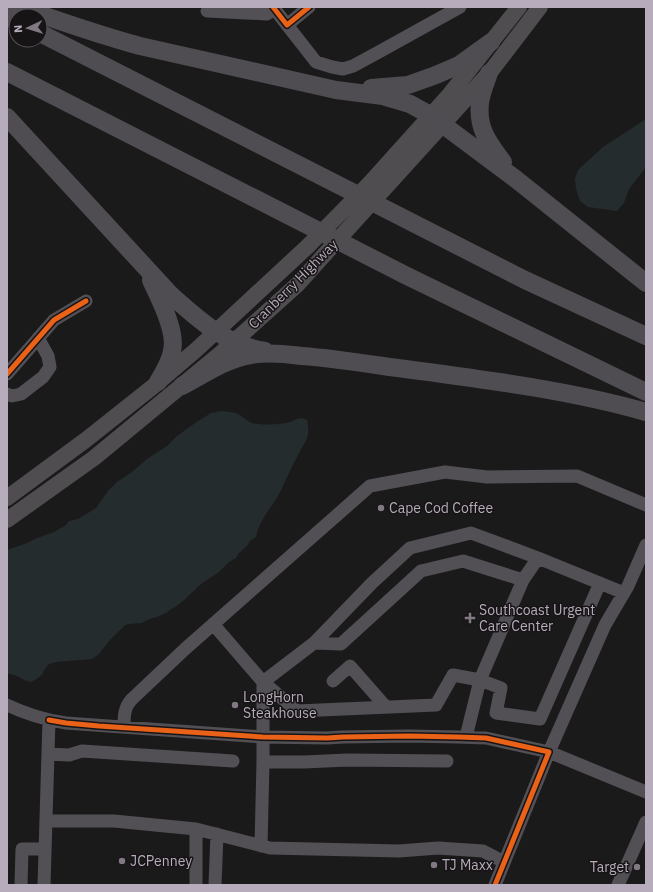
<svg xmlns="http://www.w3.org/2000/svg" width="653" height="892" viewBox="0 0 653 892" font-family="'IBM Plex Sans',sans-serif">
<rect width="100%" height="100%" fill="#1b1a1b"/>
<path fill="#252c2e" d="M646 119V167L629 189 624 203 617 211 588 207 580 201 576 189 575 179 578 170 603 147Z
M222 411C228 412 233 412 238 414 245 418 249 424 258 424 265 425 280 424 286 423 294 422 298 415 307 420 311 438 305 441 298 455 292 466 287 477 282 488 274 506 260 517 256 537L250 541 247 546 238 554 236 558 229 562 219 572 201 584 183 601 174 608 171 609 166 613 157 617 152 618 141 623 128 624 124 626 109 641 99 654 92 659 56 662 49 664 44 670 42 675 32 682 26 681 17 676 7 673V550L27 543 37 538 54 532 66 525 69 521 78 519 88 513 96 508 108 491 117 482 132 472 147 459 167 446 177 436 195 423 211 413Z"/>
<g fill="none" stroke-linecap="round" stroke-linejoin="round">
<path stroke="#535055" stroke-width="13" d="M273 7 316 62 332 67 343 69 353 66 377 53 460 7
M207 11 267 14 274 9
M287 25 309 7
M7 374 54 320 86 301
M7 394 12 396 21 394 43 377 50 367 48 356 38 338
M538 558 471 533 410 548 372 583 314 643 263 682 297 711 436 705 453 675 480 680 501 688 496 713 540 719 600 583
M213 624 263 682V762H304L347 760 447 761
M314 643 341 644 421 571 463 561 523 580
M333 681 350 666 386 707
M7 705C26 714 45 720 66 723L263 737 327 738 343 737 409 736 458 737 486 738 549 752 646 792
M124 727C124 717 124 708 131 700L185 649 370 486 445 472 487 477 577 476 646 505
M466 737 480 680 523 580 538 558 624 593
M48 754 69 755 82 751 233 761
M46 821H114L196 829 270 848 399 851 438 848 483 851 504 862
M261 846 263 762
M21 885 22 849H45
M44 885 49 720
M196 885V829
M215 885 217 834
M495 885 549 752 605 625 628 586 646 545
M618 885 646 822"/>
<path stroke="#504d51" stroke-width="16" d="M369 184 450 94 519 7
M383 190 491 71 540 7
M7 498 87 439 155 385 196 350 308 246
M7 520 94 458 220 354 298 284 325 254"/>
<path stroke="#4f4d51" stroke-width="18" d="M19 7C59 21 99 35 140 46L336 90 383 96 410 104 430 115 517 180 646 283
M7 16 16 21
M40 33 525 280 646 336
M7 72 407 276 646 392
M489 73C486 82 481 93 480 103 477 129 489 143 503 162
M371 88 408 85 436 75 459 65 491 42
M7 117 171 295C199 320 226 345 265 351
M151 280C159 298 177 331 172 351 170 362 164 372 158 382
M182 386C203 375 228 358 251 355 266 352 287 354 302 356 329 358 356 362 383 366 471 378 561 388 646 412"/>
<path stroke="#504d51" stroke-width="16" d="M308 246 369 184
M325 254 383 190"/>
<defs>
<path id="cycleway" d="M273 7 287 25 309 7
M7 374 54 320 86 301
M49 720 66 723 99 726 263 737 327 738 343 737 409 736 458 737 486 738 549 752 495 885"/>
</defs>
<use href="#cycleway" stroke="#171416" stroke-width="8"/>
<use href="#cycleway" stroke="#ea6118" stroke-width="5"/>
</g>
<g fill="#807983" stroke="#171416" stroke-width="1.5">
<circle cx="381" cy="508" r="4"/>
<path d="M468 612h4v4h4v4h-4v4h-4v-4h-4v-4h4z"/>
<circle cx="235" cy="705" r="4"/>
<circle cx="122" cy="861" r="4"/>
<circle cx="434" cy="865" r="4"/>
<circle cx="637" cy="867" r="4"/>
</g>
<g text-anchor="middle" stroke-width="3" stroke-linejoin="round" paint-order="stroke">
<g font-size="14" fill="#b7acbb" stroke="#171416">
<text transform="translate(293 284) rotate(-45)" y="5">Cranberry Highway</text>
</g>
<g font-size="14" fill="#b7acbb" stroke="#171416" text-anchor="start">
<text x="389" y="513">Cape Cod Coffee</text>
<text x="479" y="615">Southcoast Urgent<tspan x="479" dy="16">Care Center</tspan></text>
<text x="243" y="702">LongHorn<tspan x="243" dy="16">Steakhouse</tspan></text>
<text x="130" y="866">JCPenney</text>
<text x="442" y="870">TJ Maxx</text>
<text x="629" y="872" text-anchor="end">Target</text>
</g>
</g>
<rect width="653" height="892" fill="none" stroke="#b7acbb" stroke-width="16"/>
<g transform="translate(28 28) rotate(266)"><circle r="19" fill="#171416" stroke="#575158"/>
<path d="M0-3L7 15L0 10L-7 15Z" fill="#807983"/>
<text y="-6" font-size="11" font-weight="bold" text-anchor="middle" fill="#b7acbb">N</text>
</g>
</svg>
